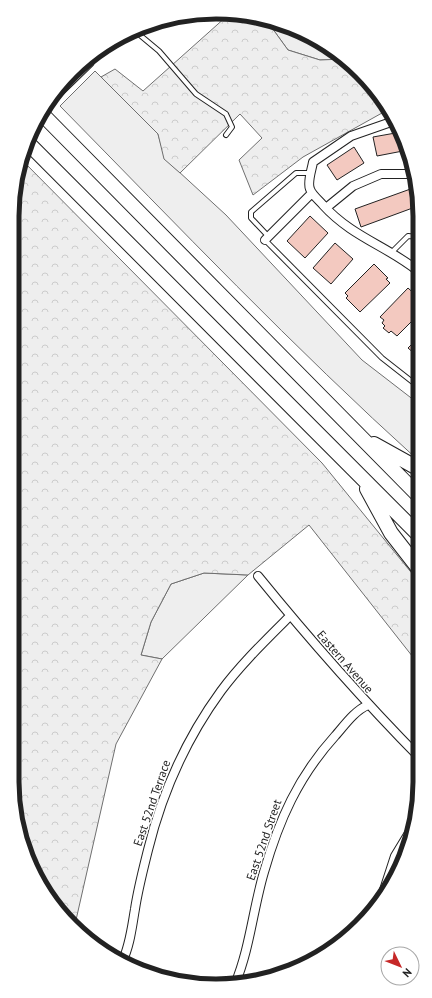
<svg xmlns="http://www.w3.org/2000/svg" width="432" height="998" viewBox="0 0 432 998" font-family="'PT Sans',sans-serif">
<defs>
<pattern id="forest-crowns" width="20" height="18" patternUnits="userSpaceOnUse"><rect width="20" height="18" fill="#eee"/><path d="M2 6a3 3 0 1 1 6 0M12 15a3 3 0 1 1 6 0" fill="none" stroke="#ccc"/></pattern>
</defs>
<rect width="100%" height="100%" fill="#fff"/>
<path fill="#eee" stroke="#6f6f6f" d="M267 21C294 25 323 41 343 59L320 60 288 50Z
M95 71 158 134 165 159 226 215 362 360 419 404V461C294 348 178 226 60 106Z
M204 573 248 575 162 659 141 655 151 622 171 584Z"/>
<path fill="url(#forest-crowns)" stroke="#6f6f6f" d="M227 16 267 21 288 50 320 60 343 59 370 82 386 108 382 113 303 157 253 195 239 160 262 138 240 114 180 173 164 159 158 134 101 77 115 69 143 91Z
M21 159 322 463 419 582 420 666 309 525 248 575 204 573 171 584 151 622 141 655 162 659 116 744 76 920 72 924 62 916 23 848 12 782V216Z"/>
<path fill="#f3c9c0" stroke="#222" d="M401 132 408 150 377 156 373 137Z
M354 147 364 163 337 180 327 165Z
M416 187 418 206 361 227 355 209Z
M310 216 328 233 305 258 287 241Z
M335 243 353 259 331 284 313 268Z
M374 264 388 278 386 279 390 283 360 312 346 298 348 296 345 293Z
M408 288 419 298V314L397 336 391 331 389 333 383 328 385 326 382 323 384 320 380 317Z
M419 337V361L417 362 412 357 415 354 408 348Z"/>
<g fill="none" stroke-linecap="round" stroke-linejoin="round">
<defs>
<path id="lane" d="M135 31 159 51 196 94 226 114 232 127 226 135
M268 236 251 218V212L296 173H311
M265 240 382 358 419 387
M391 253 408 236 418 237"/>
<path id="street" d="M394 121 351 136 313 162C312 169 307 182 310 189 312 195 319 200 323 205 352 237 387 246 418 271
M326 208 353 186 381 174H414
M265 240 312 193
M258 576C310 640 362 699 420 758
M382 896 395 856 412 828
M122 962C130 946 132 926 135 909 138 889 143 870 148 850 162 793 186 739 221 691 241 664 266 640 290 616
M235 984C250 948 253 909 264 872 279 820 298 777 335 736 344 726 354 711 368 705"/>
<path id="secondary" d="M55 94 89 61"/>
<path id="highway" d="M43 115 419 496
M27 142 419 535
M374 444 419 469
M367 489 391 533 419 569"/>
</defs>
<use href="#lane" stroke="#222" stroke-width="6"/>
<use href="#street" stroke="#222" stroke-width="10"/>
<use href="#secondary" stroke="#222" stroke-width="13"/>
<use href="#highway" stroke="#222" stroke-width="16"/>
<use href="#lane" stroke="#fff" stroke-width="4"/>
<use href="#street" stroke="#fff" stroke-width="8"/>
<use href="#secondary" stroke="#fff" stroke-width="11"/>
<use href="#highway" stroke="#fff" stroke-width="14"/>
</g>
<g text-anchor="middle" stroke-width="3" stroke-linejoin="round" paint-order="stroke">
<g font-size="12" fill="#222" stroke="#fff">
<text transform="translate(345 662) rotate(49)" y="4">Eastern Avenue</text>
<text transform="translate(152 803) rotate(-71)" y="4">East 52nd Terrace</text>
<text transform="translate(264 840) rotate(-71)" y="4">East 52nd Street</text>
</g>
</g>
<path d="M0 0H432V998H0ZM216 19H216A197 197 0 0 1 413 216V782A197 197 0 0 1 216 979H216A197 197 0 0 1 19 782V216A197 197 0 0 1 216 19Z" fill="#fff" fill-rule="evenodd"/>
<path fill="none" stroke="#222" stroke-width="5" d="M216 19H216A197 197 0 0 1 413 216V782A197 197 0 0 1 216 979H216A197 197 0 0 1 19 782V216A197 197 0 0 1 216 19Z"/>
<g transform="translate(400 966) rotate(133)"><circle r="19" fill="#ffffff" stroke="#a7a7a7"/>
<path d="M0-3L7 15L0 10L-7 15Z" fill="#c62828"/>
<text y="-6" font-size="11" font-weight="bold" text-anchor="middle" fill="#222222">N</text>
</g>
</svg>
